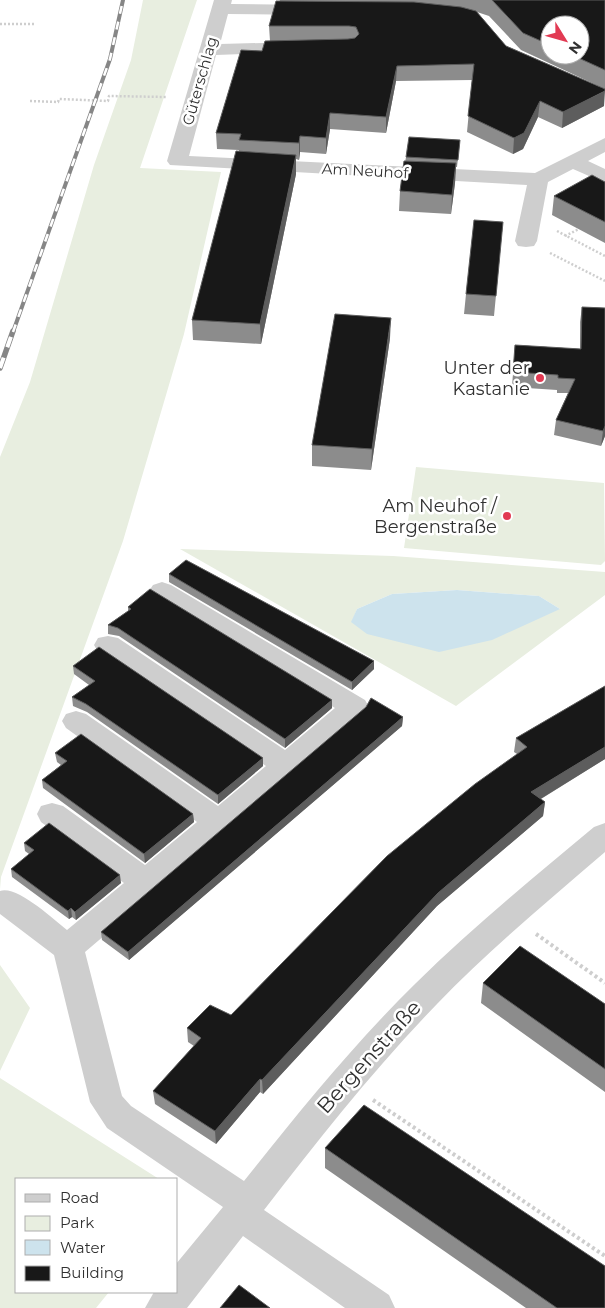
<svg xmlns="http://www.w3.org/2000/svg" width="605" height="1308" viewBox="0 0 605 1308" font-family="Montserrat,sans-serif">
<rect width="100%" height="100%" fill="#fff"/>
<path fill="#e8eee0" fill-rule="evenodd" d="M143 0H197L140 168 221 172 184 334 123 541 1 877 0 889V457L30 382 94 165 131 60Z
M416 467 604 483 605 561 601 565 404 548Z
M180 549 393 556 605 572V595L456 706ZM457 590 539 596 560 609 352 622 357 609 392 594Z
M0 965 30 1008 0 1071Z
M0 1078 159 1179H16V1292H109L96 1308H0Z"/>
<path fill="#cde3ed" d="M457 590 539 596 560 609 492 640 439 652 367 634 351 622 357 609 392 594Z"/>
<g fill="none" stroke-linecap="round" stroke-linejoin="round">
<path stroke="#cecece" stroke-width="2.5" stroke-dasharray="2 2" stroke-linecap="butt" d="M0 24H36
M30 101 58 102 59 99 108 101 109 96 166 97
M557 231 605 256
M565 236 579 229
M550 253 605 281"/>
<path stroke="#cecece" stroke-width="4" stroke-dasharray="3 3" stroke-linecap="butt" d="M536 934 605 983
M373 1100 605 1256"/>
<path fill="#cecece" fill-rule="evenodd" d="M214 0H232L231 4 312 5 318 6 321 10 318 14 312 15 228 14 220 44 299 42 305 43 308 47 305 51 299 52 216 55 189 156 535 173 605 138V152L588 161 605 169V183L573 169 548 182 537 241 534 246 526 247 518 246 515 241 527 185 170 165 167 161Z
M162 582 171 585 365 700 369 707 365 714 85 952 122 1096 131 1106 244 1181C298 1113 353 1045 415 984 472 928 533 878 594 827L605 823V852C548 901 489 950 437 1004 374 1069 319 1139 264 1210L389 1295 395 1308H345L243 1236 187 1308H145L154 1292H176V1264L223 1207 107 1128 90 1102 54 955 0 914V891C17 885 53 919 67 930L124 883 41 822 37 814 41 806 52 803 63 806 145 865 197 822 66 728 62 721 66 714 76 711 86 714 218 806 266 766 98 652 94 645 98 638 108 636 118 638 285 750 335 708 153 597 149 591 153 585Z"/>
<defs>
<path id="rail-far1" d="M13 332 110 59 123 0"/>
<path id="rail" d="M0 368 13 331"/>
</defs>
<use href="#rail-far1" stroke="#868686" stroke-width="4"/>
<use href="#rail" stroke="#868686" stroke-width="5.5"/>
<use href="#rail-far1" stroke="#fff" stroke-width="2.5" stroke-dasharray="8" stroke-linecap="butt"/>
<use href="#rail" stroke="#fff" stroke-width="4" stroke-dasharray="11" stroke-linecap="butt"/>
</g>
<path fill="#8c8c8c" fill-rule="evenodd" d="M280 0H605V89L521 50 489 16 477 12 506 46 604 106 562 128 538 117 523 149 513 154 467 132 472 80 396 81 386 133 330 129 326 154 300 152 299 160 296 159V174L261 344 193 340 192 320 239 151V150L217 149 216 133 262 51 270 41 269 26ZM550 25 580 55H550Z
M460 140 457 167H456L455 183 451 214 399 211 400 191 406 157Z
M605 182V243L552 215 554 196Z
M503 222 494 316 464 314 466 294Z
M582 307 605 308V436L601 446 554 435 556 420 568 393H557V390L512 387 515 345 580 349V322Z
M390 338 371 470 312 466V445Z
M169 574 374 669 352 690 169 582Z
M128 607 332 708 285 748 119 636 108 634V625L128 611Z
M73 666 263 766 218 804 87 712 73 706 72 697 89 685 74 674Z
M605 686V759L541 799 545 802 543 816 437 906 263 1094 260 1092 216 1144 155 1104 153 1091 194 1046 188 1042 187 1028 231 1015 517 754 514 752 516 738Z
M403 717 402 726 129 960 102 940 101 932Z
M55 753 193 814 194 822 145 863 43 788 42 780 61 765 57 762Z
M24 843 121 883 76 920 72 917 69 919 12 877 11 869 29 854 25 851Z
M483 983 605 1004V1092L481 1003Z
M325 1148 605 1308H526L325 1168Z"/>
<path fill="#5d5d5d" d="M397 66 396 81 386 133V117Z
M605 91 604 106 562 128 563 112Z
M540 101 538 117 523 149 513 154 514 138Z
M330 113V129L326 154V138Z
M300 136V152L299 160V143Z
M296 155V174L261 344 260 324Z
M456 163 455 183 451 214 452 195Z
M391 318 390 338 371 470 372 449Z
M605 426V436L601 446 603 431Z
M374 661V669L352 690V682Z
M332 700V708L285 748V739Z
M403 717 402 726 129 960 128 952Z
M605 747V759L529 806 531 792Z
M263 758V766L218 804V795Z
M545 802 543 816 437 906 263 1094 262 1080 438 893Z
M193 814 194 822 145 863 144 854Z
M120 875 121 883 76 920 75 912Z
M71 908 72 917 69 919 68 911Z
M260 1079V1092L216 1144 215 1131Z"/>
<path fill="#181818" stroke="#5d5d5d" d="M492 0H605V70L572 55H580V25H550V45L523 33Z
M276 1 414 2 461 7 476 11 506 46 605 89V91L563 112 540 101 524 133 514 138 468 116 474 64 397 66 386 117 330 113 326 138 300 136 299 143 239 140 241 134 216 133 241 50 262 51 265 41 348 39 355 38 359 34 356 27 349 26H269Z
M409 137 460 140 458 160 406 157Z
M236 151 296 155 260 324 192 320Z
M404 161 456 163 452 195 400 191Z
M592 175 605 182V222L554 196Z
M474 220 503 222 496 296 466 294Z
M582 307 605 308V426L603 431 556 420 575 379 558 378V375L513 372 515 345 581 349Z
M335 314 391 318 372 449 312 445Z
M186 560 374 661 352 682 169 574Z
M150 589 332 700 285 739 118 628 108 625 131 609 128 607Z
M99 647 263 758 218 795 86 704 72 697 95 681 73 666Z
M605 686V747L531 792 545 802 438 893 262 1080 260 1079 215 1131 153 1091 201 1038 187 1028 210 1005 231 1015 387 856 475 784 527 747 516 738Z
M371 698 403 717 128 952 101 932 366 707Z
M81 734 193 814 144 854 42 780 67 761 55 753Z
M49 823 120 875 75 912 71 908 68 911 11 869 34 850 24 843Z
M520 946 605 1004V1069L483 983Z
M364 1105 605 1266V1308H557L325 1148Z
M239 1285 270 1308H220Z"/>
<g fill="#e23a53" stroke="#fff" stroke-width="2">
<circle cx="540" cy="378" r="5"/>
<circle cx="507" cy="516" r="5"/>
</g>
<g text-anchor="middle" stroke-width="5" stroke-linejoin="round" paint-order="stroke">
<g font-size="15" fill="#313131" stroke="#fff">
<text transform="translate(200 81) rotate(-74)" y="5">Güterschlag</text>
<text transform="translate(365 171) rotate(3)" y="5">Am Neuhof</text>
</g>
<g font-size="18" fill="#313131" stroke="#fff" text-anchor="end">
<text x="530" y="374">Unter der<tspan x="530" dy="21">Kastanie</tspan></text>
<text x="497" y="512">Am Neuhof /<tspan x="497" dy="21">Bergenstraße</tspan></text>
</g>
<g font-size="21" fill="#313131" stroke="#fff">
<text transform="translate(369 1057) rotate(-48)" y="7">Bergenstraße</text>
</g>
</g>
<rect x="15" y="1178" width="162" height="115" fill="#ffffff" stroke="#adadad"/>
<rect x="25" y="1194" width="25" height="8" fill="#cecece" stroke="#adadad"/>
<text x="60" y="1203" font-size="15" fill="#313131">Road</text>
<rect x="25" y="1216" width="25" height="15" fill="#e8eee0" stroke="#adadad"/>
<text x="60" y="1228" font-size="15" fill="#313131">Park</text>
<rect x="25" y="1240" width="25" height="15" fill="#cde3ed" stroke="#adadad"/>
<text x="60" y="1253" font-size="15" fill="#313131">Water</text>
<rect x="25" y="1266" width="25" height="15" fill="#181818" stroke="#adadad"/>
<text x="60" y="1278" font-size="15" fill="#313131">Building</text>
<g transform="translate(565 40) rotate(127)"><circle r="24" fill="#ffffff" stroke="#adadad"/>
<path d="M0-4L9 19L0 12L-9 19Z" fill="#e23a53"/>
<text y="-8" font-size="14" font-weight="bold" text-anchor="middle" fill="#313131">N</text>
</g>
</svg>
